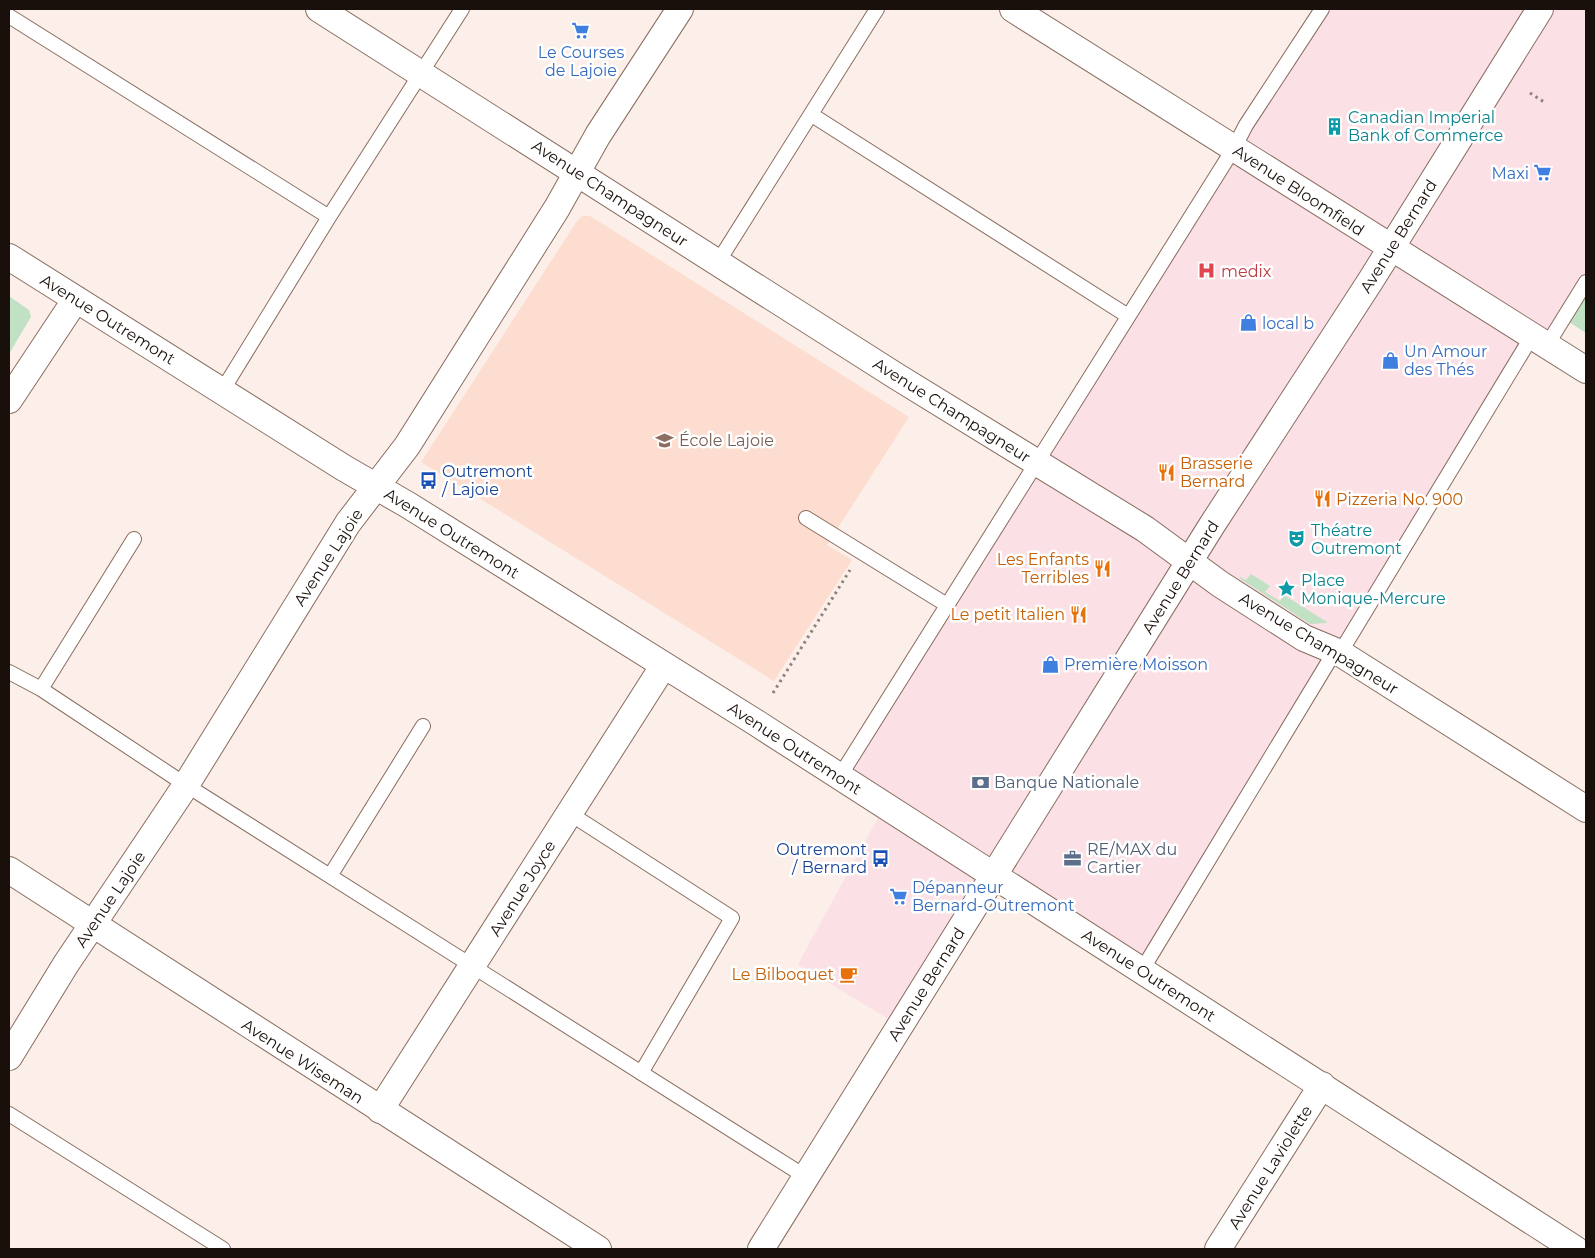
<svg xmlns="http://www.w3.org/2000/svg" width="1595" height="1258" viewBox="0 0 1595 1258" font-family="Montserrat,sans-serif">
<rect width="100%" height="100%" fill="#fcefe9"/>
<path fill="#fbe0e5" d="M1320 9H1586V282L1547 345 1532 336 1142 970 994 877 900 1026 798 964 885 805 840 776Z"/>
<path fill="#fdddcf" d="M582 216H590L909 417 827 545 852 560 774 681 421 462 577 221Z"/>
<path fill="#c1e1c4" d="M1586 294V333L1569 322Z
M9 296 29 310 31 317 9 354Z
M1251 574 1270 586 1265 592 1280 601 1284 595 1327 622 1326 623 1310 624 1239 578 1240 577 1246 580Z"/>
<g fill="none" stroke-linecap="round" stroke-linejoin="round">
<defs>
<path id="service" d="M9 16 329 217
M812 115 1128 316
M718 262 877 9
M1547 345 1586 282
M222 391 329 217 462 9
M806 518 947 605
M1340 653 1532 336
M9 672 41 689 186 785 806 1177
M41 689 134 539
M840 776 1234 148 1246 125 1322 9
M569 813 732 918 641 1073
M330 876 423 726
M1142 970 1335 651
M9 1114 223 1249"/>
<path id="minor" d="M319 9 896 376 1145 529 1220 584 1304 638 1340 653 1586 809
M1013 9 1586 370
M9 257 344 468 408 505 755 722 1575 1249
M9 400 76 299
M9 870 598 1249
M9 1057 66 964 186 785 348 523 407 446 557 208 598 135 680 9
M380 1110 664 665
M761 1249 1212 525 1371 280 1540 9
M1218 1249 1322 1085"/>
</defs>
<use href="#service" stroke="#886c5f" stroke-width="16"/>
<use href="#minor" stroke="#886c5f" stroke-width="28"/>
<path stroke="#8c817b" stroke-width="3" stroke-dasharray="2.5 4" stroke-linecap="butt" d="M1530 93 1544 102
M773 693 850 570"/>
<use href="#service" stroke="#fff" stroke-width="14"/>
<use href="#minor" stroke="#fff" stroke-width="26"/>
</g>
<defs>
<symbol id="supermarket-bare" viewBox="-9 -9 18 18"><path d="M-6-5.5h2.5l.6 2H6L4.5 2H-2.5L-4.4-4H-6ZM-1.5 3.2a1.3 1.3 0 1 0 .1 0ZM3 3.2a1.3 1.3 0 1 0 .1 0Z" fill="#3f7fe0" stroke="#fff" stroke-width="2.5" paint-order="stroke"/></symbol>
<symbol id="building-bare" viewBox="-9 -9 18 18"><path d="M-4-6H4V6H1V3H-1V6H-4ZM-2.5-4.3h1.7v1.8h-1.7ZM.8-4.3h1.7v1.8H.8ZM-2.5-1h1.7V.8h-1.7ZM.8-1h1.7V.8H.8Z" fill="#0f9aa8" stroke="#fff" stroke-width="2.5" paint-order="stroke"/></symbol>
<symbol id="hospital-bare" viewBox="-9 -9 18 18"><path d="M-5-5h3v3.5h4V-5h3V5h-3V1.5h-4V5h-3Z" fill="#e0444e" stroke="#fff" stroke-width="2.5" paint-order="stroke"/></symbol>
<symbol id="shop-bare" viewBox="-9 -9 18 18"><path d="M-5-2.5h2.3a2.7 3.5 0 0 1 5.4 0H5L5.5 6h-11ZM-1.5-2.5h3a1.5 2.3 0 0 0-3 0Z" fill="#3f7fe0" stroke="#fff" stroke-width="2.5" paint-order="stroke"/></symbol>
<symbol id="school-bare" viewBox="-9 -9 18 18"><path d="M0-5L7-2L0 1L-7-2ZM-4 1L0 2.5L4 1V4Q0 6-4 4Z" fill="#8d6e63" stroke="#fff" stroke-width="2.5" paint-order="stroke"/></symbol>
<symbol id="restaurant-bare" viewBox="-9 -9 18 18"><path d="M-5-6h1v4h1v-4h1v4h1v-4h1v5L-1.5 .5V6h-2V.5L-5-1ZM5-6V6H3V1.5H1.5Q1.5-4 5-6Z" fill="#e8710a" stroke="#fff" stroke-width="2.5" paint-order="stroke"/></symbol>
<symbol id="bus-bare" viewBox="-9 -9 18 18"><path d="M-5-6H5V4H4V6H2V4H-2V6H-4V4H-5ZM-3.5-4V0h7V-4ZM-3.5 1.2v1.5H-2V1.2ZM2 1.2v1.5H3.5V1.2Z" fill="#1a4fb4" stroke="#fff" stroke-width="2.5" paint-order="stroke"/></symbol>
<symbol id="theatre-bare" viewBox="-9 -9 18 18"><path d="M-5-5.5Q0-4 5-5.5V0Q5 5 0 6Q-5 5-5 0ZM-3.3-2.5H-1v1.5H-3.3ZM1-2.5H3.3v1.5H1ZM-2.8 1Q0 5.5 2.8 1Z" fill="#0f9aa8" stroke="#fff" stroke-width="2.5" paint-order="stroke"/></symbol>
<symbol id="sight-bare" viewBox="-9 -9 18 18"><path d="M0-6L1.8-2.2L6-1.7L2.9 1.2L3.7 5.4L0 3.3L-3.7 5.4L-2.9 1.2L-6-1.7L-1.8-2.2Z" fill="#0f9aa8" stroke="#fff" stroke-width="2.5" paint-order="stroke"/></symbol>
<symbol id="bank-bare" viewBox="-9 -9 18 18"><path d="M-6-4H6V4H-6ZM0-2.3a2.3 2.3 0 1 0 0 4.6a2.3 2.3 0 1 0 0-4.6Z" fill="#5c6f8a" stroke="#fff" stroke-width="2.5" paint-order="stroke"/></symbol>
<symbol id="office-bare" viewBox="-9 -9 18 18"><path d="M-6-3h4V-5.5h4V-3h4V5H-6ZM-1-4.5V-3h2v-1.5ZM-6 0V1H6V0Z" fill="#5c6f8a" stroke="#fff" stroke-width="2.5" paint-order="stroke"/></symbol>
<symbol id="cafe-bare" viewBox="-9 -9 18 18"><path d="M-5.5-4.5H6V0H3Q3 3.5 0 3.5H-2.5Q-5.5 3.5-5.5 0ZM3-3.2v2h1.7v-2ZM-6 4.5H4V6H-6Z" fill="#e8710a" stroke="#fff" stroke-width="2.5" paint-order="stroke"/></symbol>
</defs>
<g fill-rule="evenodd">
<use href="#supermarket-bare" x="568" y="18" width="25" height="25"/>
<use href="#building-bare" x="1322" y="114" width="25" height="25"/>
<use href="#supermarket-bare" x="1530" y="160" width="25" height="25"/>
<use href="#hospital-bare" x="1194" y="258" width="25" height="25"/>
<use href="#shop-bare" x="1236" y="310" width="25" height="25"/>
<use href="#shop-bare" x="1378" y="348" width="25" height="25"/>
<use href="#school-bare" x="652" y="428" width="25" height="25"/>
<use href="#restaurant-bare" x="1154" y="460" width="25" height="25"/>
<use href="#bus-bare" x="416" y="468" width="25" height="25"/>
<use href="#restaurant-bare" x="1310" y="486" width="25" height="25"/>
<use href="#theatre-bare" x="1284" y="526" width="25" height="25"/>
<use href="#restaurant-bare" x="1090" y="556" width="25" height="25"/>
<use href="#sight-bare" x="1274" y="576" width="25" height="25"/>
<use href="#restaurant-bare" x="1066" y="602" width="25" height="25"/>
<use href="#shop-bare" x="1038" y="652" width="25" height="25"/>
<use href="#bank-bare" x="968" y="770" width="25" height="25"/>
<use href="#bus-bare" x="868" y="846" width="25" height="25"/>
<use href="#office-bare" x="1060" y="846" width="25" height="25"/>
<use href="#supermarket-bare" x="886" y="884" width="25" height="25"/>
<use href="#cafe-bare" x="836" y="962" width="25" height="25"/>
</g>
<g text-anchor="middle" stroke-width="5" stroke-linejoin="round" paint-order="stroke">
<g font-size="16" fill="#366cbe" stroke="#fff" text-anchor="start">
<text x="581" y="58" text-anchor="middle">Le Courses<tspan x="581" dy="18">de Lajoie</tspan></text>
<text x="1529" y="179" text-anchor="end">Maxi</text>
<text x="1262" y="329">local b</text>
<text x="1404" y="357">Un Amour<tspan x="1404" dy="18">des Thés</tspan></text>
<text x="1064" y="670">Première Moisson</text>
<text x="912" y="893">Dépanneur<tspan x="912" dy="18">Bernard-Outremont</tspan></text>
</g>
<g font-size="16" fill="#0d838f" stroke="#fff" text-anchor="start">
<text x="1348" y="123">Canadian Imperial<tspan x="1348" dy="18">Bank of Commerce</tspan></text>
<text x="1311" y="536">Théatre<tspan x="1311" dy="18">Outremont</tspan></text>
<text x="1301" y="586">Place<tspan x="1301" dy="18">Monique-Mercure</tspan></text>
</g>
<g font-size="16" fill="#1a100b" stroke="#fff">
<text transform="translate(1299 190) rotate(33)" y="6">Avenue Bloomfield</text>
<text transform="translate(610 193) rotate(33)" y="6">Avenue Champagneur</text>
<text transform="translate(1398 236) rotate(-58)" y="6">Avenue Bernard</text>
<text transform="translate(108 319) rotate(32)" y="6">Avenue Outremont</text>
<text transform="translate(952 410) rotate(32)" y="6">Avenue Champagneur</text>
<text transform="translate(452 533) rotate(32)" y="6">Avenue Outremont</text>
<text transform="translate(328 557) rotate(-57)" y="6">Avenue Lajoie</text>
<text transform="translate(1180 577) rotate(-58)" y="6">Avenue Bernard</text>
<text transform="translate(1319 643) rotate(31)" y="6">Avenue Champagneur</text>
<text transform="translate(795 748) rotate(33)" y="6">Avenue Outremont</text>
<text transform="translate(522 888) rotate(-58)" y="6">Avenue Joyce</text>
<text transform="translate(110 899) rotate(-56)" y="6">Avenue Lajoie</text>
<text transform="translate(1149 975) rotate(33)" y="6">Avenue Outremont</text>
<text transform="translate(926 984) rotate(-58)" y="6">Avenue Bernard</text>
<text transform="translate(303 1061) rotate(33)" y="6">Avenue Wiseman</text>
<text transform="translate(1270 1167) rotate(-58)" y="6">Avenue Laviolette</text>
</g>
<g font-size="16" fill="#be3a42" stroke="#fff" text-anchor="start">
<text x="1221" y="277">medix</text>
</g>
<g font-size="16" fill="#785e54" stroke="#fff" text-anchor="start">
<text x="679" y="446">École Lajoie</text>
</g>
<g font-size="16" fill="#c56008" stroke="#fff" text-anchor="end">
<text x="1180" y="469" text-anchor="start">Brasserie<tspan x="1180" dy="18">Bernard</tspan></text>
<text x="1336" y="505" text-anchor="start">Pizzeria No. 900</text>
<text x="1089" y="565">Les Enfants<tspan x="1089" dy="18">Terribles</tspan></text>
<text x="1065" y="620">Le petit Italien</text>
<text x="834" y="980">Le Bilboquet</text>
</g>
<g font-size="16" fill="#164399" stroke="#fff" text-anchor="start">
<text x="442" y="477">Outremont<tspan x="442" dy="18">/ Lajoie</tspan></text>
<text x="867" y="855" text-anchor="end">Outremont<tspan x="867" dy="18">/ Bernard</tspan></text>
</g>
<g font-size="16" fill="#4e5e75" stroke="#fff" text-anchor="start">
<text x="994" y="788">Banque Nationale</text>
<text x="1087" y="855">RE/MAX du<tspan x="1087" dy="18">Cartier</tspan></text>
</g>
</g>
<rect width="1595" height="1258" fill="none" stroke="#1a100b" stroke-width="20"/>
</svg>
